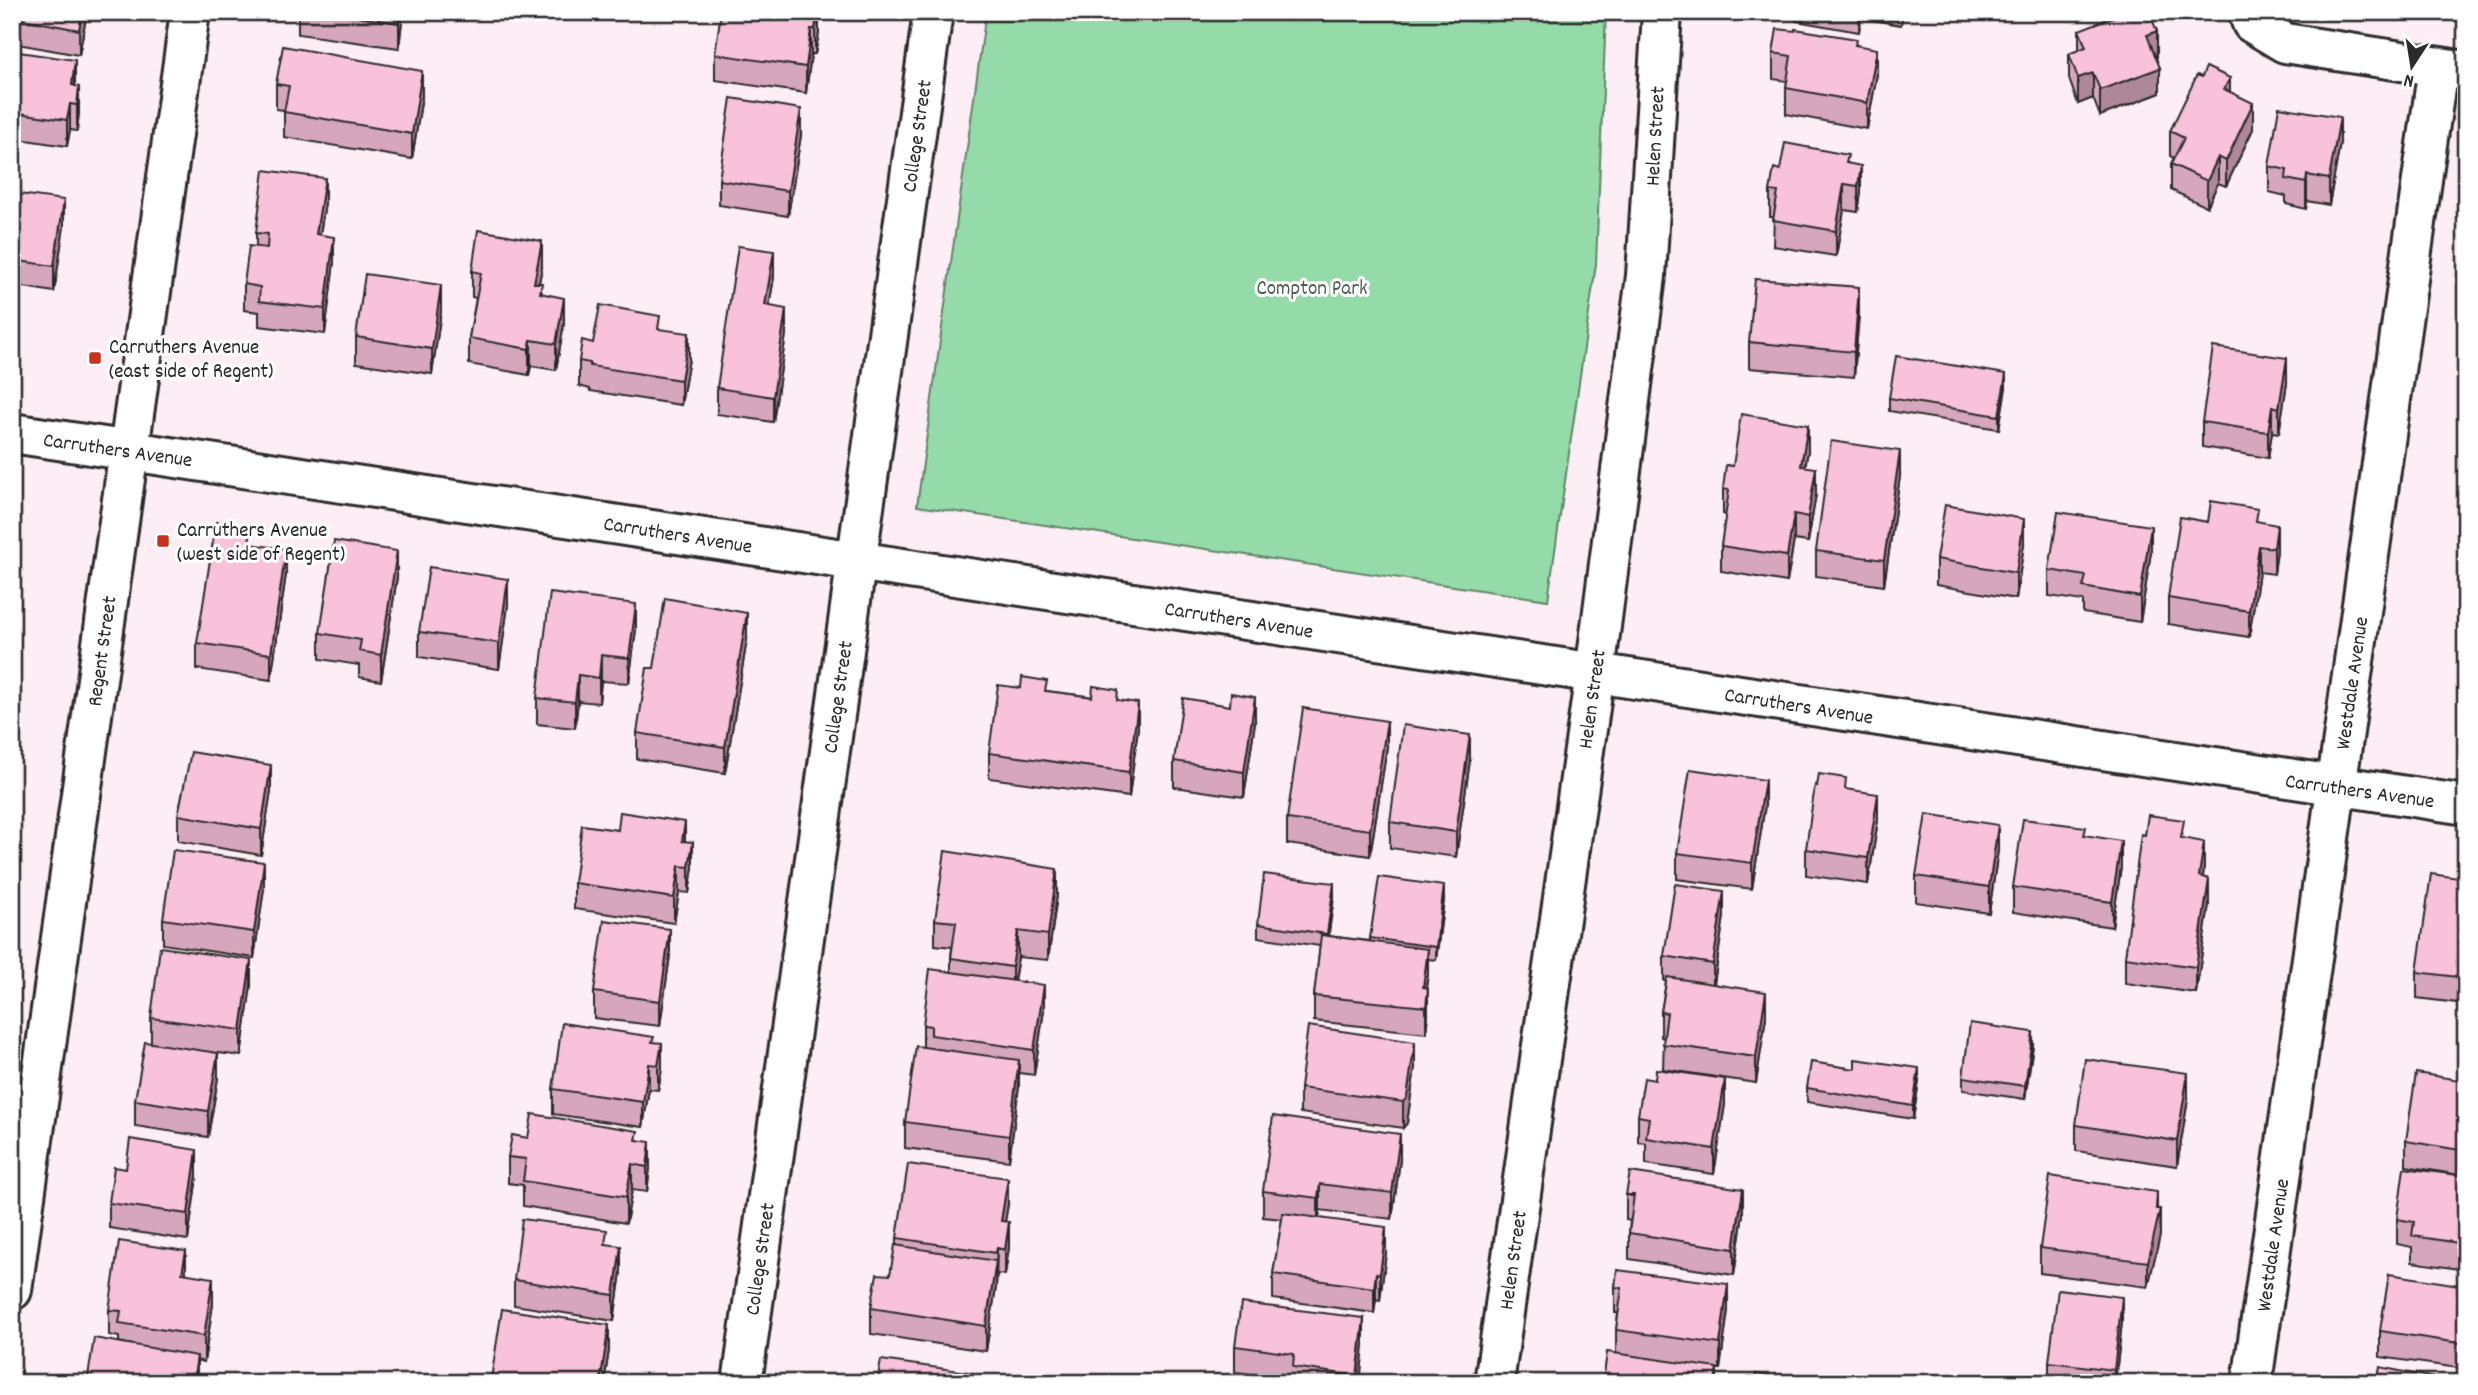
<svg xmlns="http://www.w3.org/2000/svg" width="2478" height="1395" viewBox="0 0 2478 1395" font-family="Dekko,sans-serif">
<rect width="100%" height="100%" fill="#fdedf4"/>
<filter id="ink" filterUnits="userSpaceOnUse"><feTurbulence type="fractalNoise" baseFrequency=".0143" numOctaves="2"/><feDisplacementMap in="SourceGraphic" scale="14" xChannelSelector="R" yChannelSelector="G"/><feConvolveMatrix kernelMatrix="1 2 1 2 8 2 1 2 1" color-interpolation-filters="sRGB"/></filter>
<g filter="url(#ink)">
<path fill="#95dba9" stroke="#60836a" stroke-width="2" d="M986 12H1606L1596 264 1548 600 917 506Z"/>
<g fill="none" stroke-linecap="round" stroke-linejoin="round">
<defs>
<path id="minor" d="M2248 12 2252 23 2285 43 2466 71
M12 433 2466 805
M12 1290 190 12
M742 1383 933 12
M1494 1383 1595 673 1646 276 1662 12
M2252 1383 2438 67"/>
</defs>
<use href="#minor" stroke="#2b2b2b" stroke-width="44"/>
<use href="#minor" stroke="#fff" stroke-width="38"/>
</g>
<path fill="#d6a7bc" stroke="#2b2b2b" stroke-width="2" d="M12 12H87L79 55 12 43Z
M298 12H403L399 48 298 34Z
M706 12H819V33L815 54H811L806 93 715 80V54L721 16 706 15Z
M1788 12H1903L1901 25 1861 18 1859 32 1796 21V17L1788 15Z
M2079 30 2157 57H2155L2160 93 2100 116 2093 98 2078 104 2069 79V54L2079 50Z
M1857 45 1877 74 1867 129 1786 114V88L1787 81 1773 79V53Z
M12 51 75 86 79 112 77 131 70 130 67 146 12 138Z
M276 84 422 96 412 159 284 137V110L276 109Z
M2230 92 2253 129 2226 186 2218 183 2207 207 2171 190V164L2174 158 2170 156V131Z
M801 135 788 216 719 205V180Z
M2340 143 2329 205 2307 201 2306 209 2286 204V196L2269 192V166Z
M1848 163 1861 192 1858 212 1844 210 1836 256 1773 246 1774 217H1770V191L1780 170Z
M12 193 64 226 54 292 12 285Z
M325 203 320 234 334 262 325 334 259 326V312L244 310V284L256 247V233Z
M542 267 539 283 542 293 564 323 556 370 531 366 529 375 469 364V338L476 298 472 297V271Z
M774 277 769 306 786 334 773 422 717 414V388Z
M441 311 432 374 356 363V337Z
M1859 313 1854 377 1749 368V342Z
M660 329 689 359 681 405 590 391V389L579 386V361L593 343Z
M2287 383 2279 433 2272 432 2268 458 2202 447V422Z
M2006 387 1999 429 1889 411V398Z
M2466 399V455L2460 454V429Z
M1808 451 1805 466 1816 494 1808 542 1794 540 1787 582 1721 571V546L1726 515 1723 514V489L1733 466Z
M1900 476 1884 586 1816 576V551Z
M12 504 16 559 13 590H12Z
M2208 522H2258L2277 550 2274 574 2259 572 2249 637 2168 624V598Z
M2024 544 2016 599 1936 585V559Z
M2151 552 2140 622 2083 613V601L2049 596V570Z
M286 574 271 680 197 669V643Z
M397 577 381 681 359 677V665L320 659V633Z
M508 605 499 669 419 657V632Z
M2466 614V684L2460 683V658Z
M636 629 629 683 601 681 599 703 578 701 575 728 537 724V698Z
M747 639 725 773 637 759V733L654 668Z
M1047 691 1118 700 1138 728 1129 797 989 778V753Z
M1255 722 1244 797 1174 787V761Z
M1387 747 1370 856 1287 844V819Z
M1470 760 1456 857 1390 848V822Z
M1846 789 1878 820 1868 884 1806 875V849Z
M271 791 261 855 178 841V815Z
M1765 805 1752 889 1677 879V853Z
M2086 836 2121 867 2112 927 2013 912V887Z
M2184 839 2204 868 2203 877 2209 904 2196 993 2125 983V957Z
M685 841 693 867 689 893 679 892 674 923 574 909V883Z
M1998 850 1989 913 1916 902V876Z
M2466 879V1004L2417 998V972Z
M264 888 254 958 163 944V919Z
M1057 895 1048 960 1018 957 1014 981 1044 1010 1034 1075 1019 1073V1086L1009 1161 905 1148V1122L923 1047V1025L951 972V958L952 947 935 945V920Z
M1334 897 1328 936 1370 941V938L1444 900 1436 960 1428 959V974L1426 988 1428 1014 1426 1033 1314 1021V996L1320 946 1258 937V924Z
M1724 916 1714 984 1766 1017 1756 1083 1663 1069 1664 1038 1661 1037V1012L1666 982 1664 981V956Z
M670 955 660 1026 594 1018V992Z
M251 985 241 1056 218 1053V1078L208 1137 135 1126V1100L151 1042V1018Z
M654 1042 662 1069 658 1090 649 1089 643 1127 553 1114V1089Z
M2033 1045 2025 1099 1963 1090V1077Z
M1415 1067 1407 1123 1403 1128 1300 1113V1088Z
M1919 1081 1913 1119 1807 1102V1088Z
M2466 1081V1270L2412 1262V1247L2397 1244V1219L2460 1175 2406 1166V1141Z
M2188 1099 2177 1166 2076 1151V1125Z
M1725 1104 1714 1174 1646 1164V1143L1638 1142V1116Z
M528 1138 638 1140 650 1168 647 1192 632 1190 626 1223 523 1206V1185L508 1183V1157Z
M1400 1160 1392 1219 1320 1210 1319 1218 1386 1253 1380 1300 1376 1299 1374 1313 1273 1299V1274L1282 1219 1263 1217V1191Z
M126 1169 197 1176 188 1240 109 1228V1203Z
M1626 1195 1743 1214 1734 1275 1629 1259V1233L1630 1221 1626 1220Z
M1008 1204 1005 1221 1009 1247 1005 1275 997 1274 996 1287 986 1351 871 1334V1308L890 1275 897 1245V1238Z
M2157 1209 2160 1235 2148 1287 2040 1273V1248Z
M607 1244 621 1272 614 1321 514 1305V1280Z
M1617 1270 1728 1310 1720 1369H1717V1383L1616 1354V1330L1618 1313H1615V1287Z
M186 1274 213 1304 204 1362 119 1342V1337L109 1335V1310Z
M2466 1286V1369L2380 1357V1331Z
M2122 1322 2115 1383H2049V1362Z
M1364 1344 1360 1383H1293V1379L1235 1372V1346Z
M609 1350 604 1383H491V1379Z"/>
<path fill="#ae8899" stroke="#2b2b2b" stroke-width="2" d="M82 12H87L79 55V30Z
M400 12H403L399 48V23Z
M818 12 819 33 815 54V29Z
M1859 12H1861L1859 32Z
M811 29V54L806 93V67Z
M2157 31V57L2147 61V35Z
M1877 49V74L1867 129V103Z
M75 60V86L72 85Z
M2160 68V93L2100 116V90Z
M422 71V96L412 159V134Z
M2093 73V98L2078 104V78Z
M2230 78V104L2224 89Z
M79 87V112L77 131V105Z
M2253 103V129L2226 186V161Z
M70 104V130L67 146V120Z
M801 109V135L788 216V191Z
M2340 117V143L2329 205V179Z
M2218 157V183L2207 207V181Z
M1861 166V192L1858 212V186Z
M2307 175V201L2306 209V183Z
M325 178V203L316 259V234Z
M1844 184V210L1836 256V231Z
M64 200V226L54 292V266Z
M334 237V262L325 334V309Z
M542 241V267L534 308V283Z
M774 251V277L765 331V305Z
M441 285V311L432 374V349Z
M1859 287V313L1854 377V352Z
M564 298V323L556 370V344Z
M786 309V334L773 422V397Z
M689 333V359L681 405V380Z
M531 340V366L529 375V349Z
M2287 358V383L2279 433V408Z
M2006 374V387L1999 429V416Z
M2272 406V432L2268 458V432Z
M1808 425V451L1801 491V466Z
M1900 451V476L1884 586V560Z
M1816 468V494L1808 542V517Z
M15 504V530L12 546V520Z
M1794 514V540L1787 582V556Z
M2024 519V544L2016 599V573Z
M2277 525V550L2274 574V548Z
M2151 526V552L2140 622V597Z
M16 534V559L13 590V565Z
M2259 546V572L2249 637V611Z
M286 549V574L271 680V654Z
M397 551V577L381 681V655Z
M508 579V605L499 669V643Z
M636 604V629L629 683V658Z
M747 613V639L725 773V747Z
M601 655V681L599 703V678Z
M578 675V701L575 728V702Z
M1255 697V722L1244 797V772Z
M1138 703V728L1129 797V772Z
M1387 721V747L1370 856V830Z
M1470 735V760L1456 857V832Z
M271 765V791L261 855V829Z
M1765 780V805L1752 889V863Z
M1878 794V820L1868 884V858Z
M685 822V847L682 841Z
M1998 825V850L1989 913V887Z
M2121 841V867L2112 927V902Z
M693 842V867L689 893V867Z
M2204 842V868L2199 902V876Z
M264 862V888L254 958V932Z
M679 866V892L674 923V898Z
M1057 869V895L1048 960V935Z
M2209 879V904L2196 993V967Z
M1334 883V897L1327 947V934Z
M1444 886V900L1436 960V947Z
M1724 891V916L1713 989V964Z
M670 929V955L660 1026V1001Z
M1018 931V957L1012 992V967Z
M1428 949V974L1423 1007V987Z
M251 960V985L241 1056V1030Z
M1044 985V1010L1034 1075V1050Z
M1428 988V1014L1426 1033V1007Z
M1766 992V1017L1756 1083V1057Z
M2033 1032V1045L2025 1099V1086Z
M1415 1042V1067L1407 1123 1403 1128V1102Z
M662 1043V1069L658 1090V1065Z
M218 1053V1078L208 1137V1111Z
M1019 1060V1086L1009 1161V1136Z
M649 1064V1089L643 1127V1102Z
M1919 1068V1081L1913 1119V1106Z
M2188 1073V1099L2177 1166V1141Z
M1725 1079V1104L1714 1174V1149Z
M1400 1134V1160L1392 1219V1193Z
M650 1142V1168L647 1192V1167Z
M197 1150V1176L188 1240V1214Z
M632 1164V1190L626 1223V1197Z
M1008 1178V1204L1001 1246V1221Z
M1320 1184V1210L1318 1223V1198Z
M1743 1189V1214L1734 1275V1249Z
M2157 1192V1222L2160 1209V1235L2148 1287V1262L2156 1209Z
M1009 1222V1247L1005 1275V1250Z
M1386 1227V1253L1380 1300V1274Z
M621 1246V1272L614 1321V1295Z
M997 1248 996 1287 986 1351V1326L996 1263Z
M186 1251V1276L182 1273Z
M1376 1273V1299L1374 1313V1288Z
M213 1278V1304L204 1362V1336Z
M1728 1284V1310L1720 1369V1344Z
M2122 1297V1322L2115 1383H2114V1370Z
M1364 1318V1344L1360 1383H1357Z
M609 1325V1350L604 1383H600Z
M197 1356V1383H193Z"/>
<path fill="#f9c2db" stroke="#2b2b2b" stroke-width="2" d="M12 12H82L79 30 12 17Z
M325 12H400L399 23Z
M721 12H818L815 29H811L806 67 715 54Z
M2126 12H2138L2139 13 2149 12 2157 31 2147 35 2160 68 2100 90 2093 73 2078 78 2069 54 2086 47 2079 30Z
M1777 29 1795 31V29L1857 39 1855 45 1877 49 1867 103 1786 88 1791 56 1773 53Z
M283 46 422 71 412 134 284 112 289 86 276 84Z
M12 51 75 60 72 85 79 87 77 105 70 104 67 120 12 112Z
M2206 67 2230 78 2224 89 2253 103 2226 161 2218 157 2207 181 2171 164 2184 138 2170 131 2197 75 2202 77Z
M731 98 801 109 788 191 719 180Z
M2279 107 2340 117 2329 179 2307 175 2306 183 2286 179 2287 170 2269 166Z
M1785 143 1848 155 1846 163 1861 166 1858 186 1844 184 1836 231 1773 220 1778 192 1770 191 1774 168 1780 170Z
M264 170 325 178 316 234 334 237 325 309 259 301 260 287 244 284 249 246 267 248 268 234 256 233Z
M12 193 64 200 54 266 12 260Z
M478 230 542 241 534 283H542L540 293 564 298 556 344 531 340 529 349 469 338 481 273 472 271Z
M738 246 774 251 765 305 786 309 773 397 717 388Z
M365 274 441 285 432 349 356 337Z
M1755 279 1859 287 1854 352 1749 342Z
M600 305 660 316 658 329 689 333 681 380 590 366V363L579 361 582 340 593 343Z
M2213 347 2287 358 2279 408 2272 406 2268 432 2202 422Z
M1896 356 2006 374 1999 416 1889 398Z
M2466 399V429H2460Z
M1741 414 1808 425 1801 466 1816 468 1808 517 1794 514 1787 556 1721 546 1729 490 1723 489 1726 465 1733 466Z
M1831 441 1900 451 1884 560 1816 551Z
M2211 501 2258 509 2256 521 2277 525 2274 548 2259 546 2249 611 2168 598 2180 517 2208 522Z
M12 504H15L12 520Z
M1945 505 2024 519 2016 573 1936 559Z
M2058 512 2151 526 2140 597 2083 587 2086 576 2049 570Z
M216 522 251 527 249 544 286 549 271 654 197 643Z
M12 533 16 534 13 565 12 564Z
M334 541 397 551 381 655 359 651 361 640 320 633Z
M429 567 508 579 499 643 419 632Z
M550 593 636 604 629 658 601 655 599 678 578 675 575 702 537 698Z
M665 598 747 613 725 747 637 733 647 668H654Z
M2466 614V659L2460 658Z
M1022 677 1047 681 1045 691 1092 697 1093 686 1118 690 1117 700 1138 703 1129 772 989 753 998 685 1021 688Z
M1231 693 1255 697 1244 772 1174 761 1183 698 1230 706Z
M1303 708 1387 721 1370 830 1287 819Z
M1403 725 1470 735 1456 832 1390 822Z
M191 752 271 765 261 829 178 815Z
M1690 769 1765 780 1752 863 1677 853Z
M1819 774 1846 778 1845 789 1878 794 1868 858 1806 849 1815 785 1817 786Z
M620 812 685 822 682 841 693 842 689 867 679 866 674 898 574 883 582 825 618 830Z
M1926 814 1998 825 1989 887 1916 876Z
M2148 815 2184 820 2181 838 2204 842 2199 876 2209 879 2196 967 2125 957 2141 834 2145 835Z
M2023 819 2086 827 2084 835 2121 841 2112 902 2013 887Z
M173 850 264 862 254 932 163 919Z
M945 851 1057 869 1048 935 1018 931 1012 967 951 958 956 922 935 920Z
M1264 874 1334 883 1327 934 1258 924Z
M2431 874 2466 879V978L2417 972Z
M1379 877 1444 886 1436 947 1370 938Z
M1675 884 1724 891 1713 964 1664 956Z
M604 920 670 929 660 1001 594 992Z
M1321 935 1428 949 1423 987 1428 988 1426 1007 1314 996Z
M160 947 251 960 241 1030 151 1018Z
M930 969 1044 985 1034 1050 931 1035V1026L923 1025Z
M1667 977 1766 992 1756 1057 1663 1044 1667 1013 1661 1012Z
M562 1023 654 1037 652 1042 662 1043 658 1065 649 1064 643 1102 553 1089Z
M1970 1023 2033 1032 2025 1086 1963 1077Z
M1308 1026 1415 1042 1407 1097 1403 1102 1300 1088Z
M145 1042 218 1053 208 1111 135 1100Z
M916 1046 1019 1060 1009 1136 905 1122Z
M1855 1059 1919 1068 1913 1106 1807 1088 1811 1062 1855 1069Z
M2085 1059 2188 1073 2177 1141 2076 1125Z
M1656 1069 1725 1079 1714 1149 1646 1138 1649 1118 1638 1116 1644 1078 1655 1080Z
M2416 1073 2466 1081V1151L2406 1141Z
M532 1114 638 1131 636 1140 650 1142 647 1167 632 1164 626 1197 523 1181 526 1159 508 1157 512 1135 528 1138Z
M1273 1116 1400 1134 1392 1193 1320 1184 1318 1198 1263 1191Z
M130 1139 197 1150 188 1214 109 1203 114 1167 126 1169Z
M908 1164 1008 1178 1001 1221 1009 1222 1005 1250 997 1248 996 1253 897 1238Z
M2404 1168 2466 1176V1244L2412 1236 2414 1222 2397 1219Z
M1630 1172 1743 1189 1734 1249 1629 1233 1634 1195H1626Z
M2050 1176 2157 1192 2156 1209H2160L2148 1262 2040 1248Z
M1283 1213 1386 1227 1380 1274 1376 1273 1374 1288 1273 1274Z
M522 1219 607 1230 605 1244 621 1246 614 1295 514 1280Z
M119 1241 186 1251 182 1273 213 1278 204 1336 119 1323 121 1311 109 1310Z
M895 1245 996 1261 986 1326 871 1308 877 1274 890 1275Z
M1617 1270 1728 1284 1720 1344 1616 1330 1622 1288 1615 1287Z
M2389 1274 2466 1286V1344L2380 1331Z
M2058 1289 2122 1297 2114 1370 2049 1362Z
M1241 1303 1364 1318 1357 1376 1293 1367 1294 1354 1235 1346Z
M502 1309 609 1325 600 1383H519L491 1379Z
M94 1338 197 1356 193 1383H87Z
M1607 1352 1717 1368 1715 1383H1603Z
M881 1360 975 1373 973 1383H877Z
M2380 1367 2459 1383H2377Z
M1756 1374 1815 1383H1755Z"/>
</g>
<g fill="#c8321e" stroke="#fff" stroke-width="2.5">
<rect x="88" y="351" width="14" height="14" rx="3.5"/>
<rect x="156" y="534" width="14" height="14" rx="3.5"/>
</g>
<g text-anchor="middle" stroke-width="6" stroke-linejoin="round" paint-order="stroke">
<g font-size="21" fill="#2b2b2b" stroke="#fff">
<text transform="translate(916 136) rotate(-82)" y="7">College Street</text>
<text transform="translate(1654 136) rotate(-87)" y="7">Helen Street</text>
<text transform="translate(118 449) rotate(8)" y="7">Carruthers Avenue</text>
<text transform="translate(678 534) rotate(9)" y="7">Carruthers Avenue</text>
<text transform="translate(1239 619) rotate(9)" y="7">Carruthers Avenue</text>
<text transform="translate(101 651) rotate(-82)" y="7">Regent Street</text>
<text transform="translate(2351 683) rotate(-82)" y="7">Westdale Avenue</text>
<text transform="translate(837 697) rotate(-82)" y="7">College Street</text>
<text transform="translate(1591 699) rotate(-82)" y="7">Helen Street</text>
<text transform="translate(1799 705) rotate(9)" y="7">Carruthers Avenue</text>
<text transform="translate(2360 790) rotate(8)" y="7">Carruthers Avenue</text>
<text transform="translate(2272 1245) rotate(-82)" y="7">Westdale Avenue</text>
<text transform="translate(759 1259) rotate(-82)" y="7">College Street</text>
<text transform="translate(1512 1260) rotate(-82)" y="7">Helen Street</text>
</g>
<g font-size="21" fill="#4b6051" stroke="#fff">
<text x="1312" y="294">Compton Park</text>
</g>
<g font-size="21" fill="#2b2b2b" stroke="#fff" text-anchor="start">
<text x="109" y="353">Carruthers Avenue<tspan x="109" dy="24">(east side of Regent)</tspan></text>
<text x="177" y="536">Carruthers Avenue<tspan x="177" dy="24">(west side of Regent)</tspan></text>
</g>
</g>
<rect width="2478" height="1395" fill="none" stroke="#fff" stroke-width="42"/>
<rect x="21" y="21" width="2436" height="1353" fill="none" stroke="#2b2b2b" stroke-width="2.5" filter="url(#ink)"/>
<g transform="translate(2412 66) rotate(192)" stroke="#ffffff" stroke-width="5" paint-order="stroke">
<path d="M0-5L12 26L0 18L-12 26Z" fill="#2b2b2b"/>
<text y="-10" font-size="19" font-weight="bold" text-anchor="middle" fill="#2b2b2b">N</text>
</g>
</svg>
